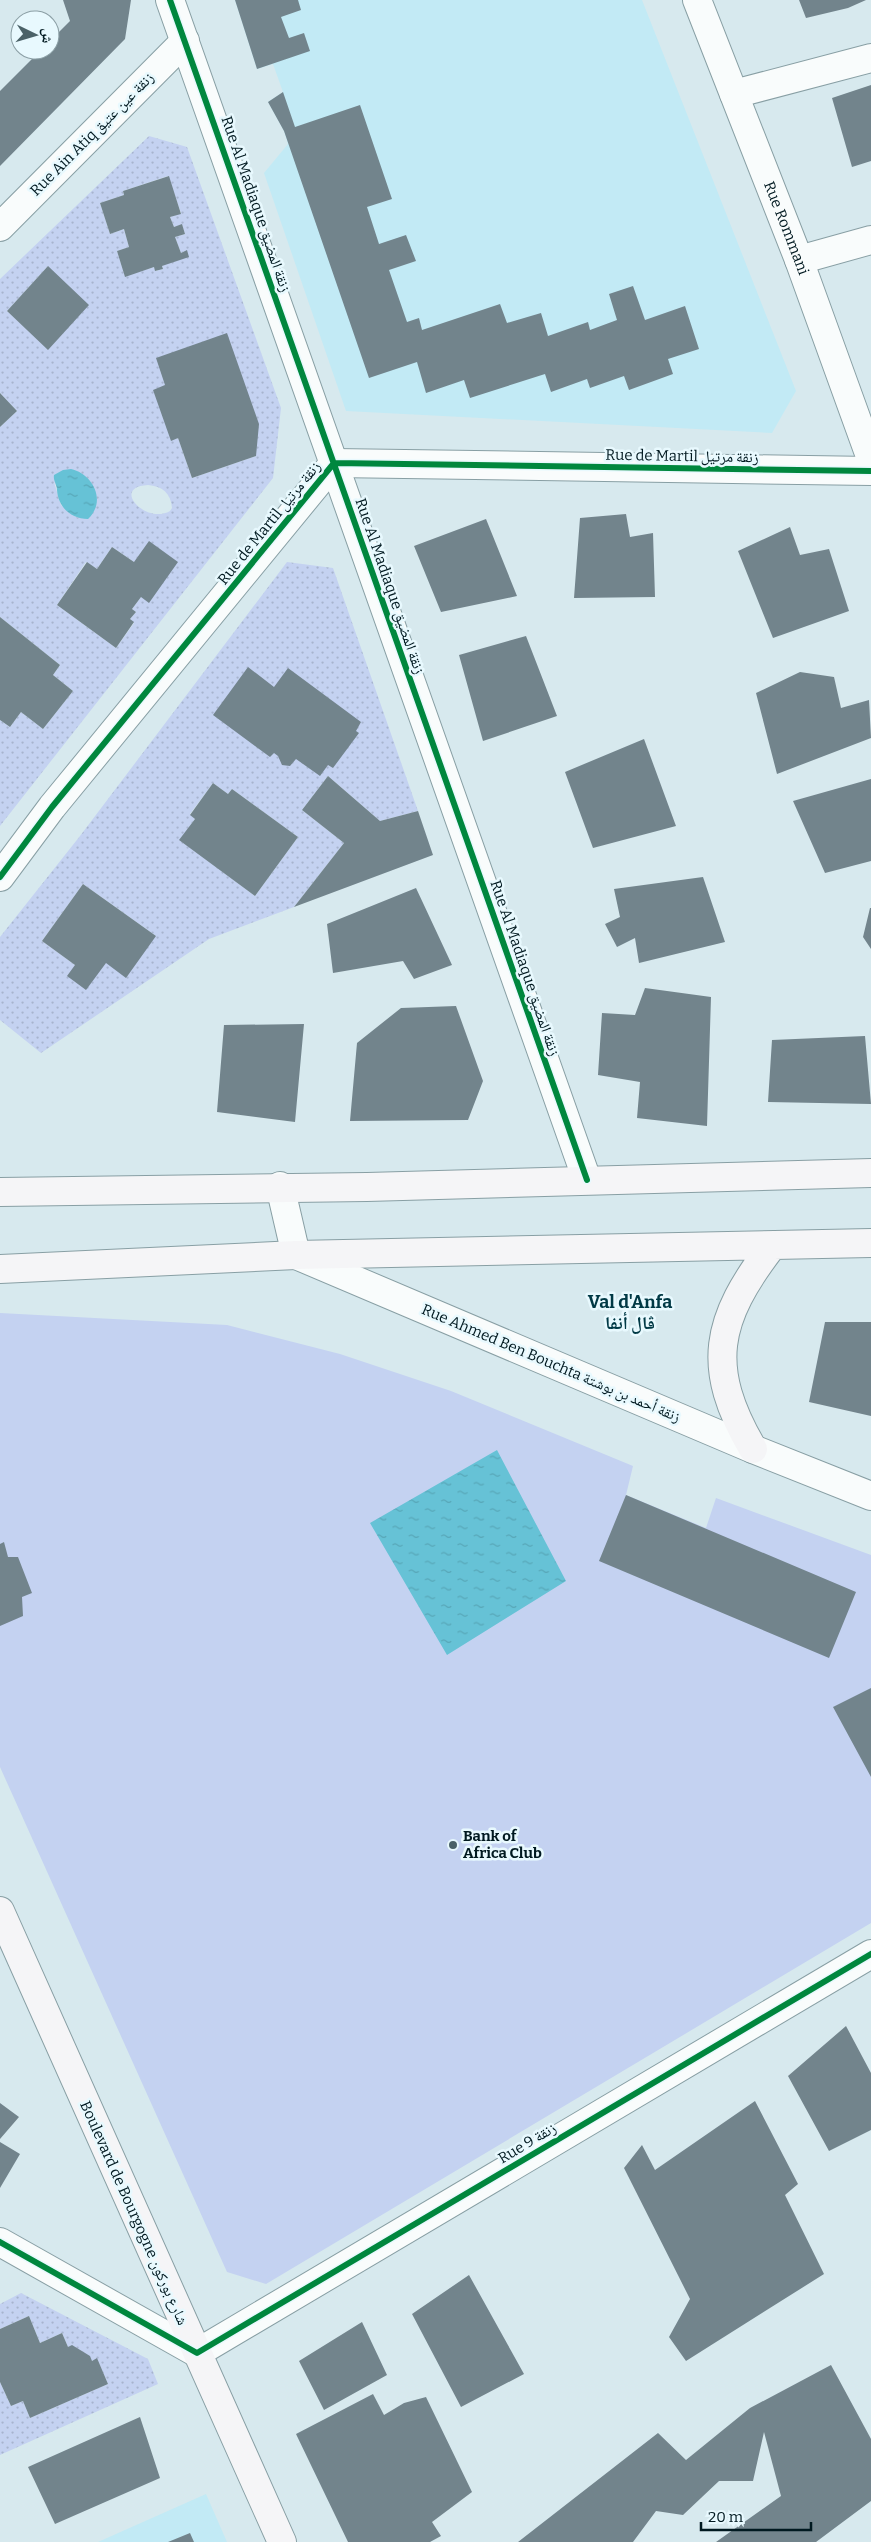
<svg xmlns="http://www.w3.org/2000/svg" width="871" height="2542" viewBox="0 0 871 2542" font-family="Bitter,'Noto Naskh Arabic',serif">
<defs>
<pattern id="garden-dots" width="8" height="8" patternUnits="userSpaceOnUse" patternTransform="scale(1.25)"><rect width="8" height="8" fill="#c4d2f1"/><path d="M2 2h.1M6 6h.1" fill="none" stroke="#a7b4ce" stroke-width="1.8" stroke-linecap="round"/></pattern>
<pattern id="water-ripples" width="26" height="14" patternUnits="userSpaceOnUse" patternTransform="scale(1.25)"><rect width="26" height="14" fill="#66c2d6"/><path d="M2 4q2-2 4 0t4 0M15 11q2-2 4 0t4 0" fill="none" stroke="#57a6b7"/></pattern>
</defs>
<rect width="100%" height="100%" fill="#d7e9ee"/>
<path fill="#c2eaf5" d="M235 0H642L796 391 772 433 346 411 264 173 288 144 284 131 268 102 283 92 273 64 257 69Z
M206 2494 227 2542H98Z"/>
<path fill="url(#garden-dots)" fill-rule="evenodd" d="M149 136 187 147 281 408 273 478 0 826V720L10 727 21 712 43 729 73 691 53 675 60 665 0 617V427L17 411 0 393V279ZM168 176 181 213 170 217 174 227 182 225 185 234 175 237 181 253 187 250 162 266 163 269 156 271 154 267 125 276 117 251 129 247 124 229 110 234 100 203 124 195 123 191ZM48 266V349L7 311ZM165 385 256 456 192 478 178 438 171 440ZM54 482 78 518 61 505ZM148 485C162 486 171 493 172 508L170 511C146 525 110 487 148 485ZM112 547 134 562 141 597 132 609 136 612 130 619 134 623 116 648 57 605 86 562 97 569Z
M287 562 333 568 418 811 380 821 328 776 302 810 344 843 294 907 209 939 41 1053 0 1020V937L80 836ZM213 783 228 794 232 789 298 837 255 896 180 840 195 819 190 814ZM83 884 156 936 106 963 75 965 42 941Z
M21 2293 148 2359 158 2384 0 2455V2382L11 2406 23 2401 30 2418 108 2384 97 2359 92 2361 68 2347 62 2333 40 2343 29 2316 0 2329V2304Z"/>
<path fill="#c4d2f1" d="M0 1313 227 1325 340 1354 451 1391 633 1466 626 1495 706 1528 716 1498 871 1555V1923L266 2284 227 2272 0 1767Z"/>
<path fill="url(#water-ripples)" d="M71 469C93 474 107 501 88 519 71 519 58 507 57 490 57 484 53 481 54 475L63 470Z
M497 1450 566 1581 447 1655 370 1523Z"/>
<path fill="#72848c" d="M63 0H131L125 39 0 166V91L41 50H50V41L70 21Z
M235 0H298L301 10 281 17 289 38 304 33 310 51 257 69Z
M799 0H866L848 8 806 18Z
M871 85V161L852 167 832 98Z
M283 92 295 127 360 105 392 199 367 207 379 244 406 235 416 261 389 270 407 322 419 318 422 330 500 304 507 323 541 313 548 336 588 322 590 330 617 320 609 294 633 286 645 320 685 306 699 349 668 359 673 374 629 390 624 376 590 388 587 379 551 392 545 374 470 398 464 380 426 393 417 362 369 378 284 131 268 102Z
M169 176 181 214 170 217 174 227 182 224 185 234 175 237 181 253 187 250 189 257 162 266 163 269 155 271 154 267 125 277 117 251 129 247 124 229 110 234 100 203 124 195 123 191Z
M48 266 89 305 48 350 7 311Z
M227 333 259 424 256 456 192 478 178 438 171 441 153 390 165 385 156 358Z
M0 393 17 411 0 427Z
M626 514 630 537 653 533 655 597 574 598 580 518Z
M486 519 517 596 441 612 414 546Z
M790 527 800 555 829 549 849 611 773 638 738 551Z
M149 541 178 562 149 603 141 597 132 609 136 612 130 619 134 622 116 648 57 605 87 562 97 569 112 547 134 562Z
M0 617 60 665 53 675 73 691 43 729 21 712 10 727 0 720Z
M526 636 557 716 483 741 459 655Z
M248 667 274 687 288 668 361 722 356 731 359 733 333 768 328 765 320 776 296 759 290 766 282 765 278 756 274 753 270 757 213 715Z
M800 672 834 677 841 708 869 700 871 738 777 774 756 693Z
M644 739 676 826 593 848 565 772Z
M328 776 380 821 418 811 433 855 294 907 344 843 302 810Z
M871 779V861L825 873 793 801Z
M213 783 228 794 232 789 298 837 255 896 179 840 195 819 190 815Z
M703 877 725 942 639 963 635 938 617 947 605 924 620 917 614 889Z
M83 884 156 936 126 978 106 963 86 990 67 976 75 965 42 941Z
M416 888 452 965 414 979 403 961 333 973 327 924Z
M870 908H871V949L863 937Z
M645 988 711 997 707 1126 637 1118 640 1082 598 1075 602 1013 635 1015Z
M456 1006 483 1081 468 1120 350 1121 357 1043 401 1008Z
M304 1024 295 1122 217 1112 224 1025Z
M865 1036 871 1104 768 1102 772 1040Z
M825 1322H871V1416L809 1402Z
M626 1495 856 1592 829 1658 599 1561Z
M4 1542 8 1557H18L32 1593 22 1597 23 1616 0 1626V1544Z
M871 1688V1777L833 1707Z
M846 2026 871 2073V2130L829 2151 788 2076Z
M755 2101 798 2184 785 2195 824 2274 686 2361 669 2337 690 2299 624 2168 642 2145 655 2170Z
M0 2103 19 2117 0 2139Z
M0 2142 20 2154 0 2188Z
M469 2275 524 2374 461 2407 412 2314Z
M29 2316 40 2343 62 2333 68 2347 72 2345 90 2356 92 2361 97 2358 108 2384 30 2418 23 2401 11 2406 0 2382V2329Z
M362 2322 387 2375 324 2410 299 2361Z
M831 2365 871 2439V2501L816 2542H716L781 2496 764 2432 753 2481H719L683 2515 656 2511 633 2542H518L658 2433 686 2460 750 2408Z
M373 2394 384 2415 404 2403 426 2397 472 2492 432 2522 441 2536 430 2542H348L296 2434Z
M140 2417 160 2478 55 2524 28 2467Z
M190 2533 194 2542H168Z"/>
<g fill="none" stroke-linecap="round" stroke-linejoin="round">
<defs>
<g id="minor">
<path d="M170 0 587 1180"/>
<path id="s1" d="M697 0 799 260 871 459"/>
<path d="M734 94 871 58"/>
<path d="M0 227 185 41"/>
<path d="M799 260 871 240"/>
<path d="M0 877 52 807 334 463 871 471"/>
<path d="M280 1186 296 1255 753 1449 871 1496"/>
<path d="M0 2242 197 2353 871 1954"/>
</g>
<path id="secondary" d="M0 1192 367 1187 871 1173
M0 1269 296 1255 871 1243
M753 1449C705 1367 715 1320 772 1246
M0 1911 282 2542"/>
</defs>
<use href="#minor" stroke="#889fa4" stroke-width="30"/>
<use href="#secondary" stroke="#889fa4" stroke-width="30"/>
<use href="#minor" stroke="#f9fcfc" stroke-width="28"/>
<use href="#secondary" stroke="#f5f5f7" stroke-width="28"/>
<defs>
<path id="cycleway" d="M170 0 587 1180
M0 877 52 807 334 463 871 471
M0 2242 197 2353 871 1954"/>
</defs>
<use href="#cycleway" stroke="#e8f9fe" stroke-width="9"/>
<use href="#cycleway" stroke="#00873e" stroke-width="6"/>
</g>
<circle fill="#4b6268" stroke="#e8f9fe" stroke-width="2" cx="453" cy="1845" r="5"/>
<g text-anchor="middle" stroke-width="5" stroke-linejoin="round" paint-order="stroke">
<g font-size="15" fill="#001920" stroke="#e8f9fe">
<text transform="translate(92 134) rotate(-45)" y="5">Rue Ain Atiq زنقة عين عتيق</text>
<text transform="translate(256 204) rotate(71)" y="5">Rue Al Madiaque زنقة المضيق</text>
<text dy="5" stroke="none"><textPath href="#s1" startOffset="245">Rue Rommani</textPath></text>
<text transform="translate(682 456) rotate(1)" y="5">Rue de Martil زنقة مرتيل</text>
<text transform="translate(269 523) rotate(-51)" y="5">Rue de Martil زنقة مرتيل</text>
<text transform="translate(390 586) rotate(71)" y="5">Rue Al Madiaque زنقة المضيق</text>
<text transform="translate(525 968) rotate(71)" y="5">Rue Al Madiaque زنقة المضيق</text>
<text transform="translate(551 1363) rotate(23)" y="5">Rue Ahmed Ben Bouchta زنقة أحمد بن بوشتة</text>
<text transform="translate(527 2143) rotate(-31)" y="5">Rue 9 زنقة</text>
<text transform="translate(134 2213) rotate(66)" y="5">Boulevard de Bourgogne شارع بوركون</text>
</g>
<g font-size="15" font-weight="bold" fill="#001920" stroke="#e8f9fe" text-anchor="start">
<text x="463" y="1841">Bank of<tspan x="463" dy="17">Africa Club</tspan></text>
</g>
<g font-size="18" font-weight="bold" fill="#003945" stroke="#e8f9fe">
<text x="630" y="1308">Val d'Anfa<tspan x="630" dy="21">ڨال أنفا</tspan></text>
</g>
</g>
<g transform="translate(35 35) rotate(95)"><circle r="24" fill="#e8f9fe" stroke="#8b9fa5"/>
<path d="M0-4L9 19L0 12L-9 19Z" fill="#4b6268"/>
<text y="-8" font-size="14" font-weight="bold" text-anchor="middle" fill="#001920">ش</text>
</g>
<path d="M701 2522v8h110v-8" fill="none" stroke="#001920" stroke-width="2.5"/>
<text x="708" y="2522" font-size="15" fill="#001920" stroke="#e8f9fe" stroke-width="4" paint-order="stroke">20 m</text>
</svg>
